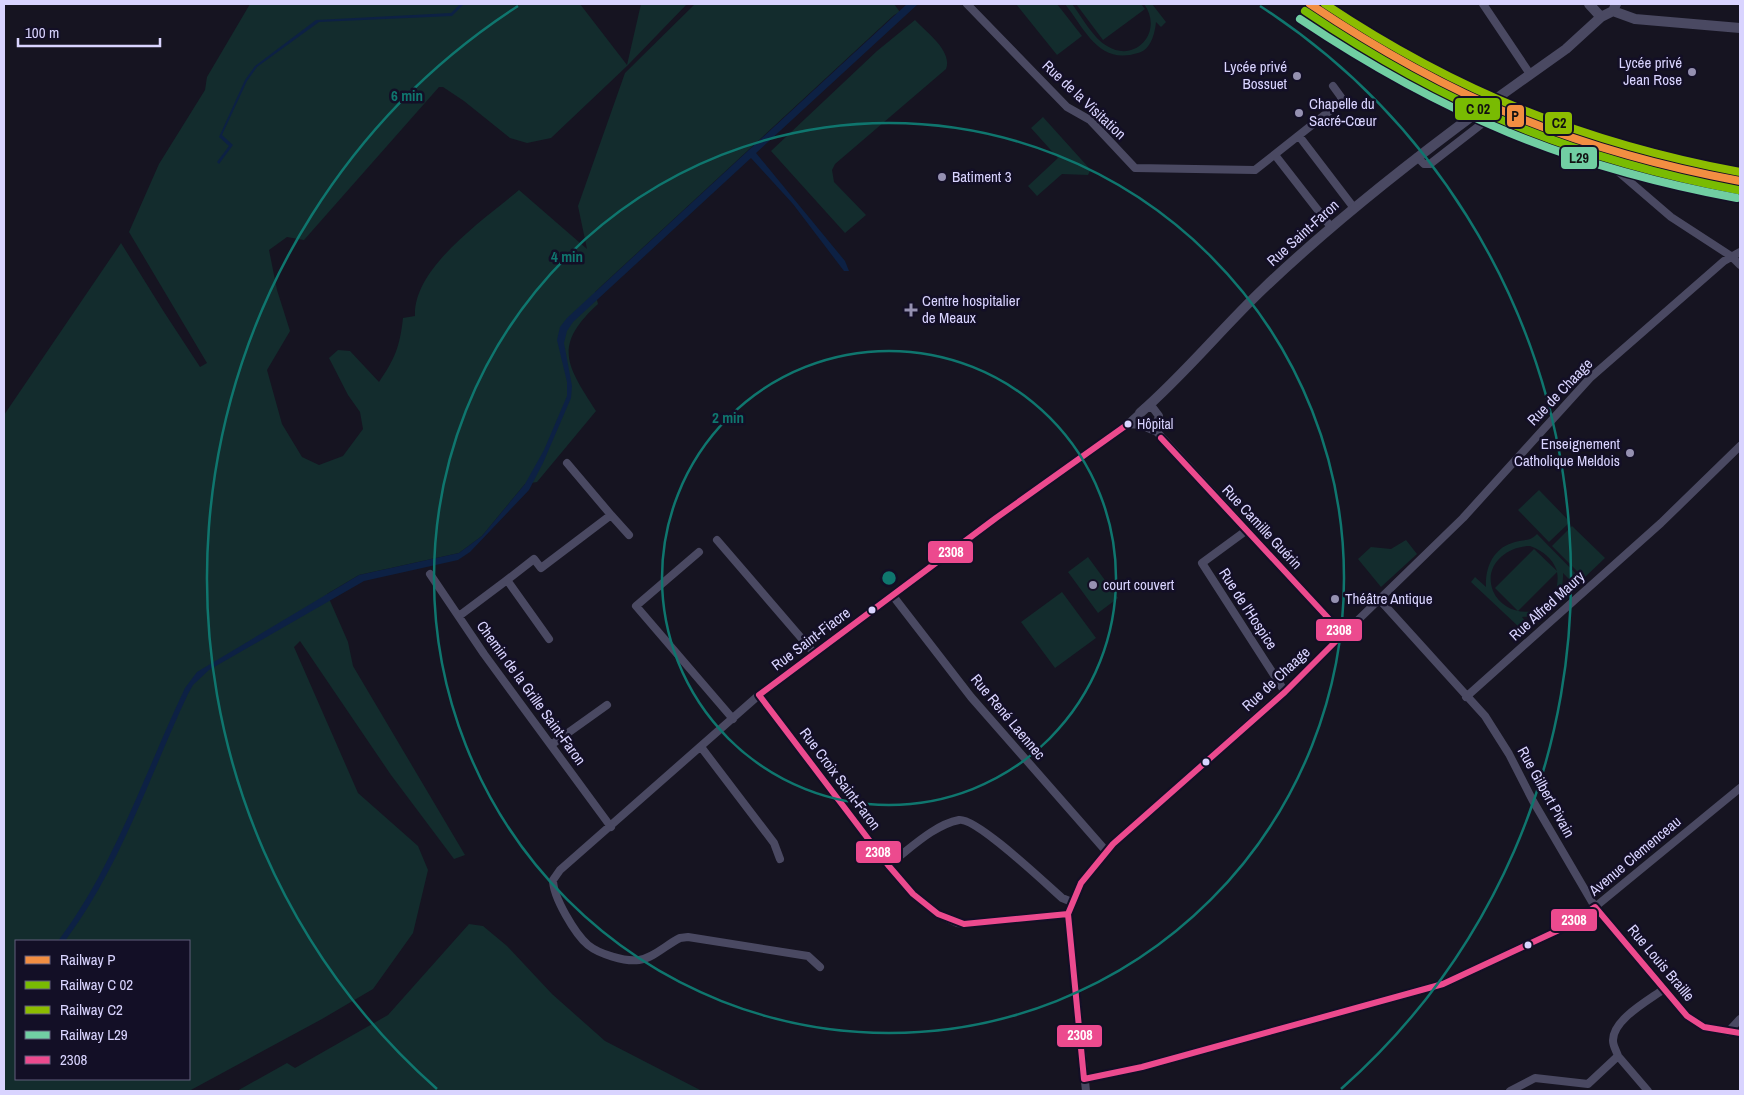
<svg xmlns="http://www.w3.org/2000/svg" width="1744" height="1095" viewBox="0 0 1744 1095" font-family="'Archivo Narrow',sans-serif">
<rect width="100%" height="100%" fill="#161421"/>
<path fill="#132c2d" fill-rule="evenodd" d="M250 4H580L627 65 641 4H687L627 66 551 138 527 143 510 138 464 101 443 87H439L304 240 287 237 269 250 277 290 290 331 267 370 282 424 302 457 319 465 343 456 363 429 360 412 348 395 329 358 338 350 350 351 379 382C395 359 400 346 403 318L415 316C413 267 485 219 519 190L587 249 578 206 625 73 695 4H894L900 12 894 15 595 292 598 304C552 346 567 366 596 411L537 482 525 484 482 536 459 553 359 575 327 594 348 642 353 666 465 855 454 859 391 775 300 641 294 647 358 793 418 846 428 870 413 933 373 989 322 1019 189 1091H4V415L121 243 164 312 200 367 207 363 129 232 159 164 205 90 207 77ZM16 941H189V1079H16Z
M1016 4H1057L1082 36 1057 55Z
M1065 4H1072C1082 17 1093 38 1107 46 1136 64 1164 31 1144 4H1152L1166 22 1161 27 1156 22C1155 33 1151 50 1138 53 1099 65 1086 31 1065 4Z
M1076 4H1141L1145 9 1103 40Z
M915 20C926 32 953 51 946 69L835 164 832 170 834 182 866 215 845 233 771 151 877 51Z
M1043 117 1089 168 1090 171 1088 175 1062 174 1037 196 1028 186 1058 158 1031 128Z
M1539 490 1570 522 1549 542 1518 510Z
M1572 526 1605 558 1584 578 1552 546Z
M1537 534 1581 579 1575 585 1563 573C1564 599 1548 617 1522 617L1526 622 1520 628 1471 582 1475 577 1486 587C1485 568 1493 549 1512 543 1523 539 1530 542 1537 534ZM1530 546C1542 550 1553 559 1557 571L1534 549 1495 588 1518 611 1557 572C1559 583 1556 595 1548 603 1531 619 1502 612 1493 591 1483 565 1507 546 1530 546Z
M1406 540 1417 554 1381 587 1358 559 1371 547 1391 549Z
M1088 557 1118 598 1098 613 1068 572Z
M1062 592 1096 638 1055 668 1021 622Z
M469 924 483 926 507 946 552 994 605 1041 702 1091H237L287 1063 295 1068 388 1015Z"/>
<path fill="#0d2144" d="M460 4H464L452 16 319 22 257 67 247 81 222 135 233 145 219 164 217 162 229 146 219 137 245 80 255 66 316 20 451 13Z
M907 4H918L756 153 845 261 849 271H844L793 204 751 158 573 322 567 331 564 343 572 386 571 398 543 463 529 490 470 552 458 560 364 581 209 670 193 685 188 694C149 777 120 868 65 941H58C113 869 146 770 185 688L197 672 359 575 459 553 482 536 525 484 544 450 567 396V382L557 340 560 327 567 318Z"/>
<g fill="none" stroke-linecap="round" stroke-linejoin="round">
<path stroke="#333142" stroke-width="10" stroke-dasharray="10 5" stroke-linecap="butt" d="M1483 108 1500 96"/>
<path stroke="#4a4962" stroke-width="8" d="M967 4 1067 107 1090 120 1135 168 1255 170 1341 102V97L1333 86
M1483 4 1530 74
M1299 136 1354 208
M1275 155 1331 227
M1417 157 1424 164H1430L1488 119 1499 120 1607 162 1671 217 1731 256 1740 265
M1145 408H1153L1159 416 1155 427 1150 428
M1128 424 1141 425 1157 432 1343 634
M611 515 629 535
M1247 530 1202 563 1285 692
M717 540 815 654
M699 552 636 606 733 719
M430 574 484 654 611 827
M507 580 534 559 541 568 611 515 567 463
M893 596 971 697 1106 851
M1379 599 1485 716 1509 754 1533 801 1595 907 1687 1016 1704 1027 1740 1033
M459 616 507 580 549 639
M759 695 888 865 913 894 938 914 957 923 964 924 1068 914
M1466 697 1661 523 1740 446
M551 745 607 705
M701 747 774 843 780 859
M888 865C909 850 933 825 959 820 976 817 1046 884 1062 898L1072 902
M820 967 808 956 688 937 680 938C667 944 654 958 639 960 625 962 599 954 588 945 575 934 553 897 553 880L560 870 759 695 996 518 1128 424 1140 413
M1728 1032 1740 1019
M1618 1056 1648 1091
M1084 1079 1142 1067 1443 984 1559 930 1595 907 1740 788
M1086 1091 1068 914 1081 883 1113 844 1288 688 1463 518 1590 378 1724 261 1740 252
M1510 1091 1535 1078 1588 1084 1618 1056C1617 1052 1613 1046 1613 1041 1612 1020 1649 1000 1664 989"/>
<path stroke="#4a4962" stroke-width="10" d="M1589 4 1601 17
M1613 11 1635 19 1740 28
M1500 96 1566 49 1601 17 1613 11 1616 4
M1140 413C1184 375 1221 329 1263 289 1332 223 1407 164 1483 108"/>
<defs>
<path id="bus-1" d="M1161 438 1343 634 1285 692 1113 844 1081 883 1068 914 1084 1079 1142 1067 1443 984 1559 930 1595 907 1687 1016 1704 1027 1740 1033
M1068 914 964 924 938 914 913 894 888 865 759 695 996 518 1128 424"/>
</defs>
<use href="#bus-1" stroke="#130f26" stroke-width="10"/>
<use href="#bus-1" stroke="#ec4a8e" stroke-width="6"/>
<defs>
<path id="rail-1" d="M1310 4C1450 98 1574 150 1740 181"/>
<path id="rail-2" d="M1305 11C1446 106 1571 158 1738 190"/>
<path id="rail-3" d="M1325 4C1457 92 1585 143 1740 172"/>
<path id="rail-4" d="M1300 19C1442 114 1569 167 1737 198"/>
</defs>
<use href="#rail-1" stroke="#130f26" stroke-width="11"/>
<use href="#rail-2" stroke="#130f26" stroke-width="11"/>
<use href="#rail-3" stroke="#130f26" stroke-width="11"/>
<use href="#rail-4" stroke="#130f26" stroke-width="11"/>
<use href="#rail-1" stroke="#f28e42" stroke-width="8"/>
<use href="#rail-2" stroke="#79bb02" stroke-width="8"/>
<use href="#rail-3" stroke="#8cbc00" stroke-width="8"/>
<use href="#rail-4" stroke="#71cea3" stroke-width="8"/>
</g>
<g fill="none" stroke="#0f766e" stroke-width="2.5">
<circle cx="889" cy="578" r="227"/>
<circle cx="889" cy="578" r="455"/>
<path d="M437 1089A682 682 0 0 1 518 6M1260 6A682 682 0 0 1 1341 1089"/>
</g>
<g fill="#9591b1" stroke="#130f26" stroke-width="2">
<circle cx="1692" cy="72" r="5"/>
<circle cx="1297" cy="76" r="5"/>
<circle cx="1299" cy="113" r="5"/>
<circle cx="942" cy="177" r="5"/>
<path d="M908.5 302.5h5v5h5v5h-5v5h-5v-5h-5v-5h5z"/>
<circle cx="1630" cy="453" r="5"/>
<circle cx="1093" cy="585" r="5"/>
<circle cx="1335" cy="599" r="5"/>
</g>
<g fill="#d9d4ff" stroke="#130f26" stroke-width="2">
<circle cx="1128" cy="424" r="4.5"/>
<circle cx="872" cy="610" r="4.5"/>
<circle cx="1206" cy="762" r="4.5"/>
<circle cx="1528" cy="945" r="4.5"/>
</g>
<g text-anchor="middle" stroke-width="5" stroke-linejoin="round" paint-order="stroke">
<g font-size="14" fill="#d9d4ff" stroke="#130f26" text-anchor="start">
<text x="1137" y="429">Hôpital</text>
</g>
<g font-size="15" fill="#d9d4ff" stroke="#130f26" text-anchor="start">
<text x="1682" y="68" text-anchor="end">Lycée privé<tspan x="1682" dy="17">Jean Rose</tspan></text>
<text x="1287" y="72" text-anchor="end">Lycée privé<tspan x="1287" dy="17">Bossuet</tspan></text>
<text x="1309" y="109">Chapelle du<tspan x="1309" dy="17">Sacré-Cœur</tspan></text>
<text x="952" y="182">Batiment 3</text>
<text x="922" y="306">Centre hospitalier<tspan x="922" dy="17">de Meaux</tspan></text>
<text x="1620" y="449" text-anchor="end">Enseignement<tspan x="1620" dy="17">Catholique Meldois</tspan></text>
<text x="1103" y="590">court couvert</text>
<text x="1345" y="604">Théâtre Antique</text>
</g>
<g font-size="15" fill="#d9d4ff" stroke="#130f26">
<text transform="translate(1084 100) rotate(43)" y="5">Rue de la Visitation</text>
<text transform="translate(1303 233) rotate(-42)" y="5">Rue Saint-Faron</text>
<text transform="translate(1560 392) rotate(-46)" y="5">Rue de Chaage</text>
<text transform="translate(1262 527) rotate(47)" y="5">Rue Camille Guérin</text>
<text transform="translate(1547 606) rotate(-42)" y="5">Rue Alfred Maury</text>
<text transform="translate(1248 609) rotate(57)" y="5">Rue de l'Hospice</text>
<text transform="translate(811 639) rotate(-37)" y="5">Rue Saint-Fiacre</text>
<text transform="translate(1276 679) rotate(-43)" y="5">Rue de Chaage</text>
<text transform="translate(531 693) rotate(54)" y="5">Chemin de la Grille Saint-Faron</text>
<text transform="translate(1008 717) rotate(50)" y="5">Rue René Laennec</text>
<text transform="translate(840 779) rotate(53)" y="5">Rue Croix Saint-Faron</text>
<text transform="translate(1546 792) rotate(61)" y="5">Rue Gilbert Pivain</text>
<text transform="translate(1635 856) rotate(-40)" y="5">Avenue Clemenceau</text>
<text transform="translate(1661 963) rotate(50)" y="5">Rue Louis Braille</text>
</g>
</g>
<circle cx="889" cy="578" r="8" fill="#0f766e" stroke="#130f26" stroke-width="2.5"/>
<g font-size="15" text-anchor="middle" font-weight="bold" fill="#0f766e" stroke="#130f26" stroke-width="5" stroke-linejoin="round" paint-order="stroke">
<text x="407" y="101">6 min</text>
<text x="567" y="262">4 min</text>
<text x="728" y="423">2 min</text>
</g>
<g stroke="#130f26" stroke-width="2">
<rect x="1454" y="97" width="47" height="24" rx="5" fill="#79bb02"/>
<rect x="1506" y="104" width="19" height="24" rx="5" fill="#f28e42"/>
<rect x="1544" y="111" width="29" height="24" rx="5" fill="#8cbc00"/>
<rect x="1560" y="146" width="38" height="24" rx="5" fill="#71cea3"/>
<rect x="927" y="540" width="47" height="24" rx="5" fill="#ec4a8e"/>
<rect x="1315" y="618" width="48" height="24" rx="5" fill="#ec4a8e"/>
<rect x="855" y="840" width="47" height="24" rx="5" fill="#ec4a8e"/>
<rect x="1550" y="908" width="48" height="24" rx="5" fill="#ec4a8e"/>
<rect x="1056" y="1024" width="47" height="24" rx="5" fill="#ec4a8e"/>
</g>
<g font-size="14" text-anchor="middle" font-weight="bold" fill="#fff">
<text x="951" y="557">2308</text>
<text x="1339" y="635">2308</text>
<text x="878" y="857">2308</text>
<text x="1574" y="925">2308</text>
<text x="1080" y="1040">2308</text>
</g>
<g font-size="14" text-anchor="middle" font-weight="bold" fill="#111">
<text x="1478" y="114">C 02</text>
<text x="1515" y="121">P</text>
<text x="1559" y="128">C2</text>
<text x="1579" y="163">L29</text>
</g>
<rect width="1744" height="1095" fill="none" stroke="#d9d4ff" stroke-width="10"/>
<rect x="15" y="940" width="175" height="140" fill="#130f26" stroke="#625e7d"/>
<rect x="25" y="956" width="25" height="8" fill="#f28e42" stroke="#625e7d"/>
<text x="60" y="965" font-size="15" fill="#d9d4ff">Railway P</text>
<rect x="25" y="981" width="25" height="8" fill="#79bb02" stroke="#625e7d"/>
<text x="60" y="990" font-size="15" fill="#d9d4ff">Railway C 02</text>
<rect x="25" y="1006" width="25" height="8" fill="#8cbc00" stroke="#625e7d"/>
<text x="60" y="1015" font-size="15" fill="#d9d4ff">Railway C2</text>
<rect x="25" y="1031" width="25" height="8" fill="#71cea3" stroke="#625e7d"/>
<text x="60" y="1040" font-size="15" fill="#d9d4ff">Railway L29</text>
<rect x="25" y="1056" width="25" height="8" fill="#ec4a8e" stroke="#625e7d"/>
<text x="60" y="1065" font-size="15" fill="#d9d4ff">2308</text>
<path d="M18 38v8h142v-8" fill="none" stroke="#d9d4ff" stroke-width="2.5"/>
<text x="25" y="38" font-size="15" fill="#d9d4ff" stroke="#130f26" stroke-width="4" paint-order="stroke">100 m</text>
</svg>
